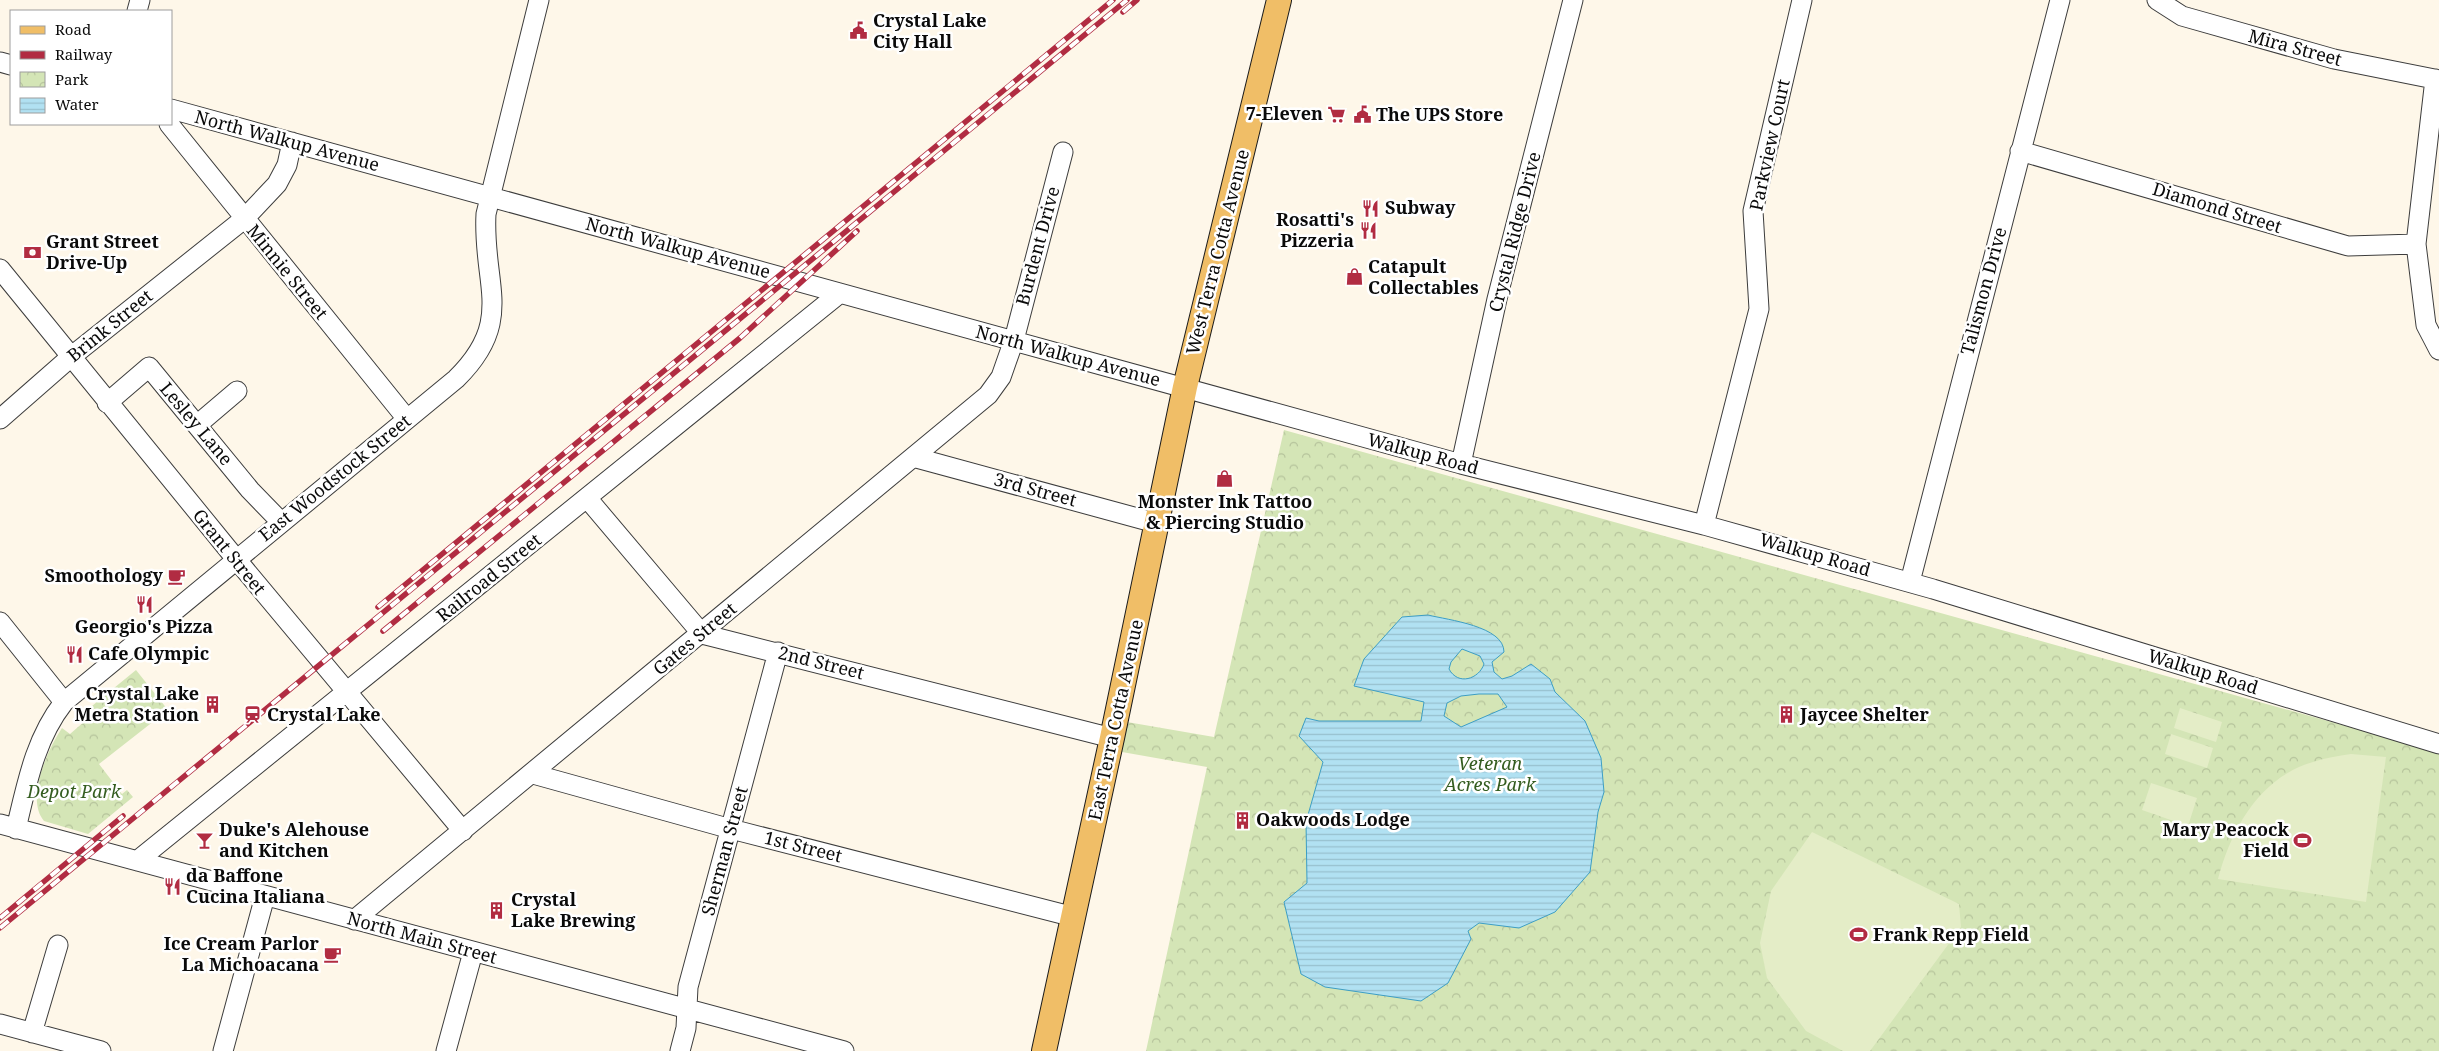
<svg xmlns="http://www.w3.org/2000/svg" width="2439" height="1051" viewBox="0 0 2439 1051" font-family="'Noto Serif',serif">
<defs>
<pattern id="park-crowns" width="20" height="18" patternUnits="userSpaceOnUse" patternTransform="scale(1.25)"><rect width="20" height="18" fill="#d4e5b6"/><path d="M2 6a3 3 0 1 1 6 0M12 15a3 3 0 1 1 6 0" fill="none" stroke="#b5c39b"/></pattern>
<pattern id="water-rules" width="6" height="5" patternUnits="userSpaceOnUse" patternTransform="scale(1.25)"><rect width="6" height="5" fill="#b1e1f2"/><path d="M0 2.5h6" fill="none" stroke="#97c0ce"/></pattern>
</defs>
<rect width="100%" height="100%" fill="#fef7e9"/>
<path fill="url(#park-crowns)" d="M1284 430 2439 752V1051H1146L1207 767 1122 752 1127 722 1214 737Z
M136 670 168 710 99 764 122 794 127 790 133 797 88 834 44 821C25 799 48 749 62 728L70 734 85 721 81 715Z"/>
<path fill="#e4edc7" d="M2180 708 2222 722 2216 742 2174 728Z
M2171 734 2213 748 2207 768 2165 754Z
M2351 754 2386 757 2366 902 2218 879C2231 829 2260 777 2313 762 2325 758 2338 756 2351 754Z
M2151 783 2197 798 2188 826 2142 810Z
M1812 832 1959 904 1961 927 1870 1051H1843L1806 1031 1767 978 1760 943 1771 891Z"/>
<path fill="url(#water-rules)" stroke="#3d9ec4" fill-rule="evenodd" d="M1428 615C1448 620 1504 626 1504 652L1492 662 1494 672 1502 679 1512 676 1531 664 1550 679 1555 692 1585 721 1601 758 1604 792 1598 812 1590 872 1555 912 1519 928 1479 923 1468 931 1471 939 1448 983 1421 1001 1325 987 1301 974 1284 902 1307 883 1306 822 1323 762 1299 736 1306 718 1319 721H1421L1424 702 1354 686 1364 659 1402 617ZM1462 649 1480 656 1484 664C1479 679 1458 686 1449 669L1451 662ZM1479 694H1498L1507 707 1461 727 1444 716 1447 703 1461 696Z"/>
<g fill="none" stroke-linecap="round" stroke-linejoin="round">
<defs>
<path id="minor" d="M2157 0 2182 16 2334 59 2439 80
M137 11 140 0
M0 62 11 65
M2435 79 2416 244 2426 325 2439 350
M171 109 1461 464 1704 525 1933 589 2439 744
M169 124 407 419
M2020 151 2348 246 2416 244
M0 269 236 559 463 831
M107 403 149 367 250 490 281 522
M0 419 72 356 244 219 277 184 287 165 292 142
M197 425 237 391
M913 457 1156 523
M1461 464 1497 299 1573 0
M587 498 702 634 1112 738
M1704 525 1759 309 1753 211 1802 0
M1910 582 2060 0
M0 622 64 702
M533 774 731 829 1074 917
M0 824 844 1051
M16 829C27 783 35 739 64 702L456 379C516 320 482 285 486 214L539 0
M137 861 840 293
M354 920 988 395 1001 377 1014 340 1063 152
M0 1024 101 1051
M32 1033 58 945
M223 1051 265 896
M446 1051 473 952
M680 1051 686 1028 688 987 778 652"/>
<path id="major" d="M1044 1051 1112 738 1185 387 1279 0"/>
</defs>
<use href="#minor" stroke="#3d3d3d" stroke-width="21"/>
<use href="#major" stroke="#1b1b1b" stroke-width="26"/>
<use href="#minor" stroke="#fff" stroke-width="19"/>
<use href="#major" stroke="#f0be67" stroke-width="24"/>
<defs>
<path id="rail" d="M1123 12 1137 0
M378 607 1113 0
M383 631 740 338 857 231
M0 918 123 816
M0 928 1127 0"/>
</defs>
<use href="#rail" stroke="#b12c42" stroke-width="5.5"/>
<use href="#rail" stroke="#fff" stroke-width="4" stroke-dasharray="11" stroke-linecap="butt"/>
</g>
<defs>
<symbol id="civic-bare" viewBox="-9 -9 18 18"><path d="M-.6-6.5H3V-4.5H.6V-3L4-1V1h2V6H-6V1h2V-1L-.6-3ZM-1.2 2.5V6h2.4V2.5Z" fill="#b12c42" stroke="#fff" stroke-width="2.5" paint-order="stroke"/></symbol>
<symbol id="supermarket-bare" viewBox="-9 -9 18 18"><path d="M-6-5.5h2.5l.6 2H6L4.5 2H-2.5L-4.4-4H-6ZM-1.5 3.2a1.3 1.3 0 1 0 .1 0ZM3 3.2a1.3 1.3 0 1 0 .1 0Z" fill="#b12c42" stroke="#fff" stroke-width="2.5" paint-order="stroke"/></symbol>
<symbol id="restaurant-bare" viewBox="-9 -9 18 18"><path d="M-5-6h1v4h1v-4h1v4h1v-4h1v5L-1.5 .5V6h-2V.5L-5-1ZM5-6V6H3V1.5H1.5Q1.5-4 5-6Z" fill="#b12c42" stroke="#fff" stroke-width="2.5" paint-order="stroke"/></symbol>
<symbol id="bank-bare" viewBox="-9 -9 18 18"><path d="M-6-4H6V4H-6ZM0-2.3a2.3 2.3 0 1 0 0 4.6a2.3 2.3 0 1 0 0-4.6Z" fill="#b12c42" stroke="#fff" stroke-width="2.5" paint-order="stroke"/></symbol>
<symbol id="shop-bare" viewBox="-9 -9 18 18"><path d="M-5-2.5h2.3a2.7 3.5 0 0 1 5.4 0H5L5.5 6h-11ZM-1.5-2.5h3a1.5 2.3 0 0 0-3 0Z" fill="#b12c42" stroke="#fff" stroke-width="2.5" paint-order="stroke"/></symbol>
<symbol id="cafe-bare" viewBox="-9 -9 18 18"><path d="M-5.5-4.5H6V0H3Q3 3.5 0 3.5H-2.5Q-5.5 3.5-5.5 0ZM3-3.2v2h1.7v-2ZM-6 4.5H4V6H-6Z" fill="#b12c42" stroke="#fff" stroke-width="2.5" paint-order="stroke"/></symbol>
<symbol id="building-bare" viewBox="-9 -9 18 18"><path d="M-4-6H4V6H1V3H-1V6H-4ZM-2.5-4.3h1.7v1.8h-1.7ZM.8-4.3h1.7v1.8H.8ZM-2.5-1h1.7V.8h-1.7ZM.8-1h1.7V.8H.8Z" fill="#b12c42" stroke="#fff" stroke-width="2.5" paint-order="stroke"/></symbol>
<symbol id="station-bare" viewBox="-9 -9 18 18"><path d="M-3-6H3Q5-6 5-4V2Q5 4 3 4L4.5 6H3L1.5 4h-3L-3 6H-4.5L-3 4Q-5 4-5 2V-4Q-5-6-3-6ZM-3.5-4v3h7v-3ZM-3.5 1v1.5H-2V1ZM2 1v1.5H3.5V1Z" fill="#b12c42" stroke="#fff" stroke-width="2.5" paint-order="stroke"/></symbol>
<symbol id="bar-bare" viewBox="-9 -9 18 18"><path d="M-6-5H6L.8 .8V4.5H3.5V6h-7V4.5H-.8V.8Z" fill="#b12c42" stroke="#fff" stroke-width="2.5" paint-order="stroke"/></symbol>
<symbol id="stadium-bare" viewBox="-9 -9 18 18"><path d="M0-5a6.5 5 0 1 0 0 10a6.5 5 0 1 0 0-10ZM-3.5-1.8h7v3.6h-7Z" fill="#b12c42" stroke="#fff" stroke-width="2.5" paint-order="stroke"/></symbol>
</defs>
<g fill-rule="evenodd">
<use href="#civic-bare" x="846" y="18" width="25" height="25"/>
<use href="#supermarket-bare" x="1324" y="102" width="25" height="25"/>
<use href="#civic-bare" x="1350" y="102" width="25" height="25"/>
<use href="#restaurant-bare" x="1358" y="196" width="25" height="25"/>
<use href="#restaurant-bare" x="1356" y="218" width="25" height="25"/>
<use href="#bank-bare" x="20" y="240" width="25" height="25"/>
<use href="#shop-bare" x="1342" y="264" width="25" height="25"/>
<use href="#shop-bare" x="1212" y="466" width="25" height="25"/>
<use href="#cafe-bare" x="164" y="564" width="25" height="25"/>
<use href="#restaurant-bare" x="132" y="592" width="25" height="25"/>
<use href="#restaurant-bare" x="62" y="642" width="25" height="25"/>
<use href="#building-bare" x="200" y="692" width="25" height="25"/>
<use href="#station-bare" x="240" y="702" width="25" height="25"/>
<use href="#building-bare" x="1774" y="702" width="25" height="25"/>
<use href="#building-bare" x="1230" y="808" width="25" height="25"/>
<use href="#bar-bare" x="192" y="828" width="25" height="25"/>
<use href="#stadium-bare" x="2290" y="828" width="25" height="25"/>
<use href="#restaurant-bare" x="160" y="874" width="25" height="25"/>
<use href="#building-bare" x="484" y="898" width="25" height="25"/>
<use href="#stadium-bare" x="1846" y="922" width="25" height="25"/>
<use href="#cafe-bare" x="320" y="942" width="25" height="25"/>
</g>
<g text-anchor="middle" stroke-width="5" stroke-linejoin="round" paint-order="stroke">
<g font-size="18" font-weight="bold" fill="#0a0a0a" stroke="#fff" text-anchor="start">
<text x="873" y="27">Crystal Lake<tspan x="873" dy="21">City Hall</tspan></text>
<text x="1323" y="120" text-anchor="end">7-Eleven</text>
<text x="1376" y="121">The UPS Store</text>
<text x="1385" y="214">Subway</text>
<text x="1354" y="226" text-anchor="end">Rosatti's<tspan x="1354" dy="21">Pizzeria</tspan></text>
<text x="46" y="248">Grant Street<tspan x="46" dy="21">Drive-Up</tspan></text>
<text x="1368" y="273">Catapult<tspan x="1368" dy="21">Collectables</tspan></text>
<text x="1225" y="508" text-anchor="middle">Monster Ink Tattoo<tspan x="1225" dy="21">&amp; Piercing Studio</tspan></text>
<text x="163" y="582" text-anchor="end">Smoothology</text>
<text x="144" y="633" text-anchor="middle">Georgio's Pizza</text>
<text x="88" y="660">Cafe Olympic</text>
<text x="199" y="700" text-anchor="end">Crystal Lake<tspan x="199" dy="21">Metra Station</tspan></text>
<text x="267" y="721">Crystal Lake</text>
<text x="1800" y="721">Jaycee Shelter</text>
<text x="1256" y="826">Oakwoods Lodge</text>
<text x="219" y="836">Duke's Alehouse<tspan x="219" dy="21">and Kitchen</tspan></text>
<text x="2289" y="836" text-anchor="end">Mary Peacock<tspan x="2289" dy="21">Field</tspan></text>
<text x="186" y="882">da Baffone<tspan x="186" dy="21">Cucina Italiana</tspan></text>
<text x="511" y="906">Crystal<tspan x="511" dy="21">Lake Brewing</tspan></text>
<text x="1873" y="941">Frank Repp Field</text>
<text x="319" y="950" text-anchor="end">Ice Cream Parlor<tspan x="319" dy="21">La Michoacana</tspan></text>
</g>
<g font-size="18" fill="#0a0a0a" stroke="#fff">
<text transform="translate(2295 48) rotate(15)" y="6">Mira Street</text>
<text transform="translate(287 141) rotate(15)" y="6">North Walkup Avenue</text>
<text transform="translate(1770 145) rotate(-78)" y="6">Parkview Court</text>
<text transform="translate(2217 208) rotate(17)" y="6">Diamond Street</text>
<text transform="translate(1515 232) rotate(-76)" y="6">Crystal Ridge Drive</text>
<text transform="translate(1038 246) rotate(-75)" y="6">Burdent Drive</text>
<text transform="translate(678 248) rotate(15)" y="6">North Walkup Avenue</text>
<text transform="translate(1218 252) rotate(-76)" y="6">West Terra Cotta Avenue</text>
<text transform="translate(287 272) rotate(51)" y="6">Minnie Street</text>
<text transform="translate(1984 291) rotate(-75)" y="6">Talismon Drive</text>
<text transform="translate(110 326) rotate(-39)" y="6">Brink Street</text>
<text transform="translate(1068 356) rotate(15)" y="6">North Walkup Avenue</text>
<text transform="translate(196 424) rotate(50)" y="6">Lesley Lane</text>
<text transform="translate(1423 454) rotate(15)" y="6">Walkup Road</text>
<text transform="translate(335 478) rotate(-39)" y="6">East Woodstock Street</text>
<text transform="translate(1035 490) rotate(15)" y="6">3rd Street</text>
<text transform="translate(229 552) rotate(51)" y="6">Grant Street</text>
<text transform="translate(1815 555) rotate(16)" y="6">Walkup Road</text>
<text transform="translate(489 578) rotate(-39)" y="6">Railroad Street</text>
<text transform="translate(695 639) rotate(-40)" y="6">Gates Street</text>
<text transform="translate(821 663) rotate(14)" y="6">2nd Street</text>
<text transform="translate(2203 672) rotate(17)" y="6">Walkup Road</text>
<text transform="translate(1116 720) rotate(-78)" y="6">East Terra Cotta Avenue</text>
<text transform="translate(803 847) rotate(14)" y="6">1st Street</text>
<text transform="translate(725 851) rotate(-75)" y="6">Sherman Street</text>
<text transform="translate(422 938) rotate(15)" y="6">North Main Street</text>
</g>
<g font-size="18" font-style="italic" fill="#345d20" stroke="#fff">
<text x="1490" y="770">Veteran<tspan x="1490" dy="21">Acres Park</tspan></text>
<text x="74" y="798">Depot Park</text>
</g>
</g>
<rect x="10" y="10" width="162" height="115" fill="#ffffff" stroke="#9d9d9d"/>
<rect x="20" y="26" width="25" height="8" fill="#f0be67" stroke="#9d9d9d"/>
<text x="55" y="35" font-size="15" fill="#0a0a0a">Road</text>
<rect x="20" y="51" width="25" height="8" fill="#b12c42" stroke="#9d9d9d"/>
<text x="55" y="60" font-size="15" fill="#0a0a0a">Railway</text>
<rect x="20" y="72" width="25" height="15" fill="url(#park-crowns)" stroke="#9d9d9d"/>
<text x="55" y="85" font-size="15" fill="#0a0a0a">Park</text>
<rect x="20" y="98" width="25" height="15" fill="url(#water-rules)" stroke="#9d9d9d"/>
<text x="55" y="110" font-size="15" fill="#0a0a0a">Water</text>
</svg>
